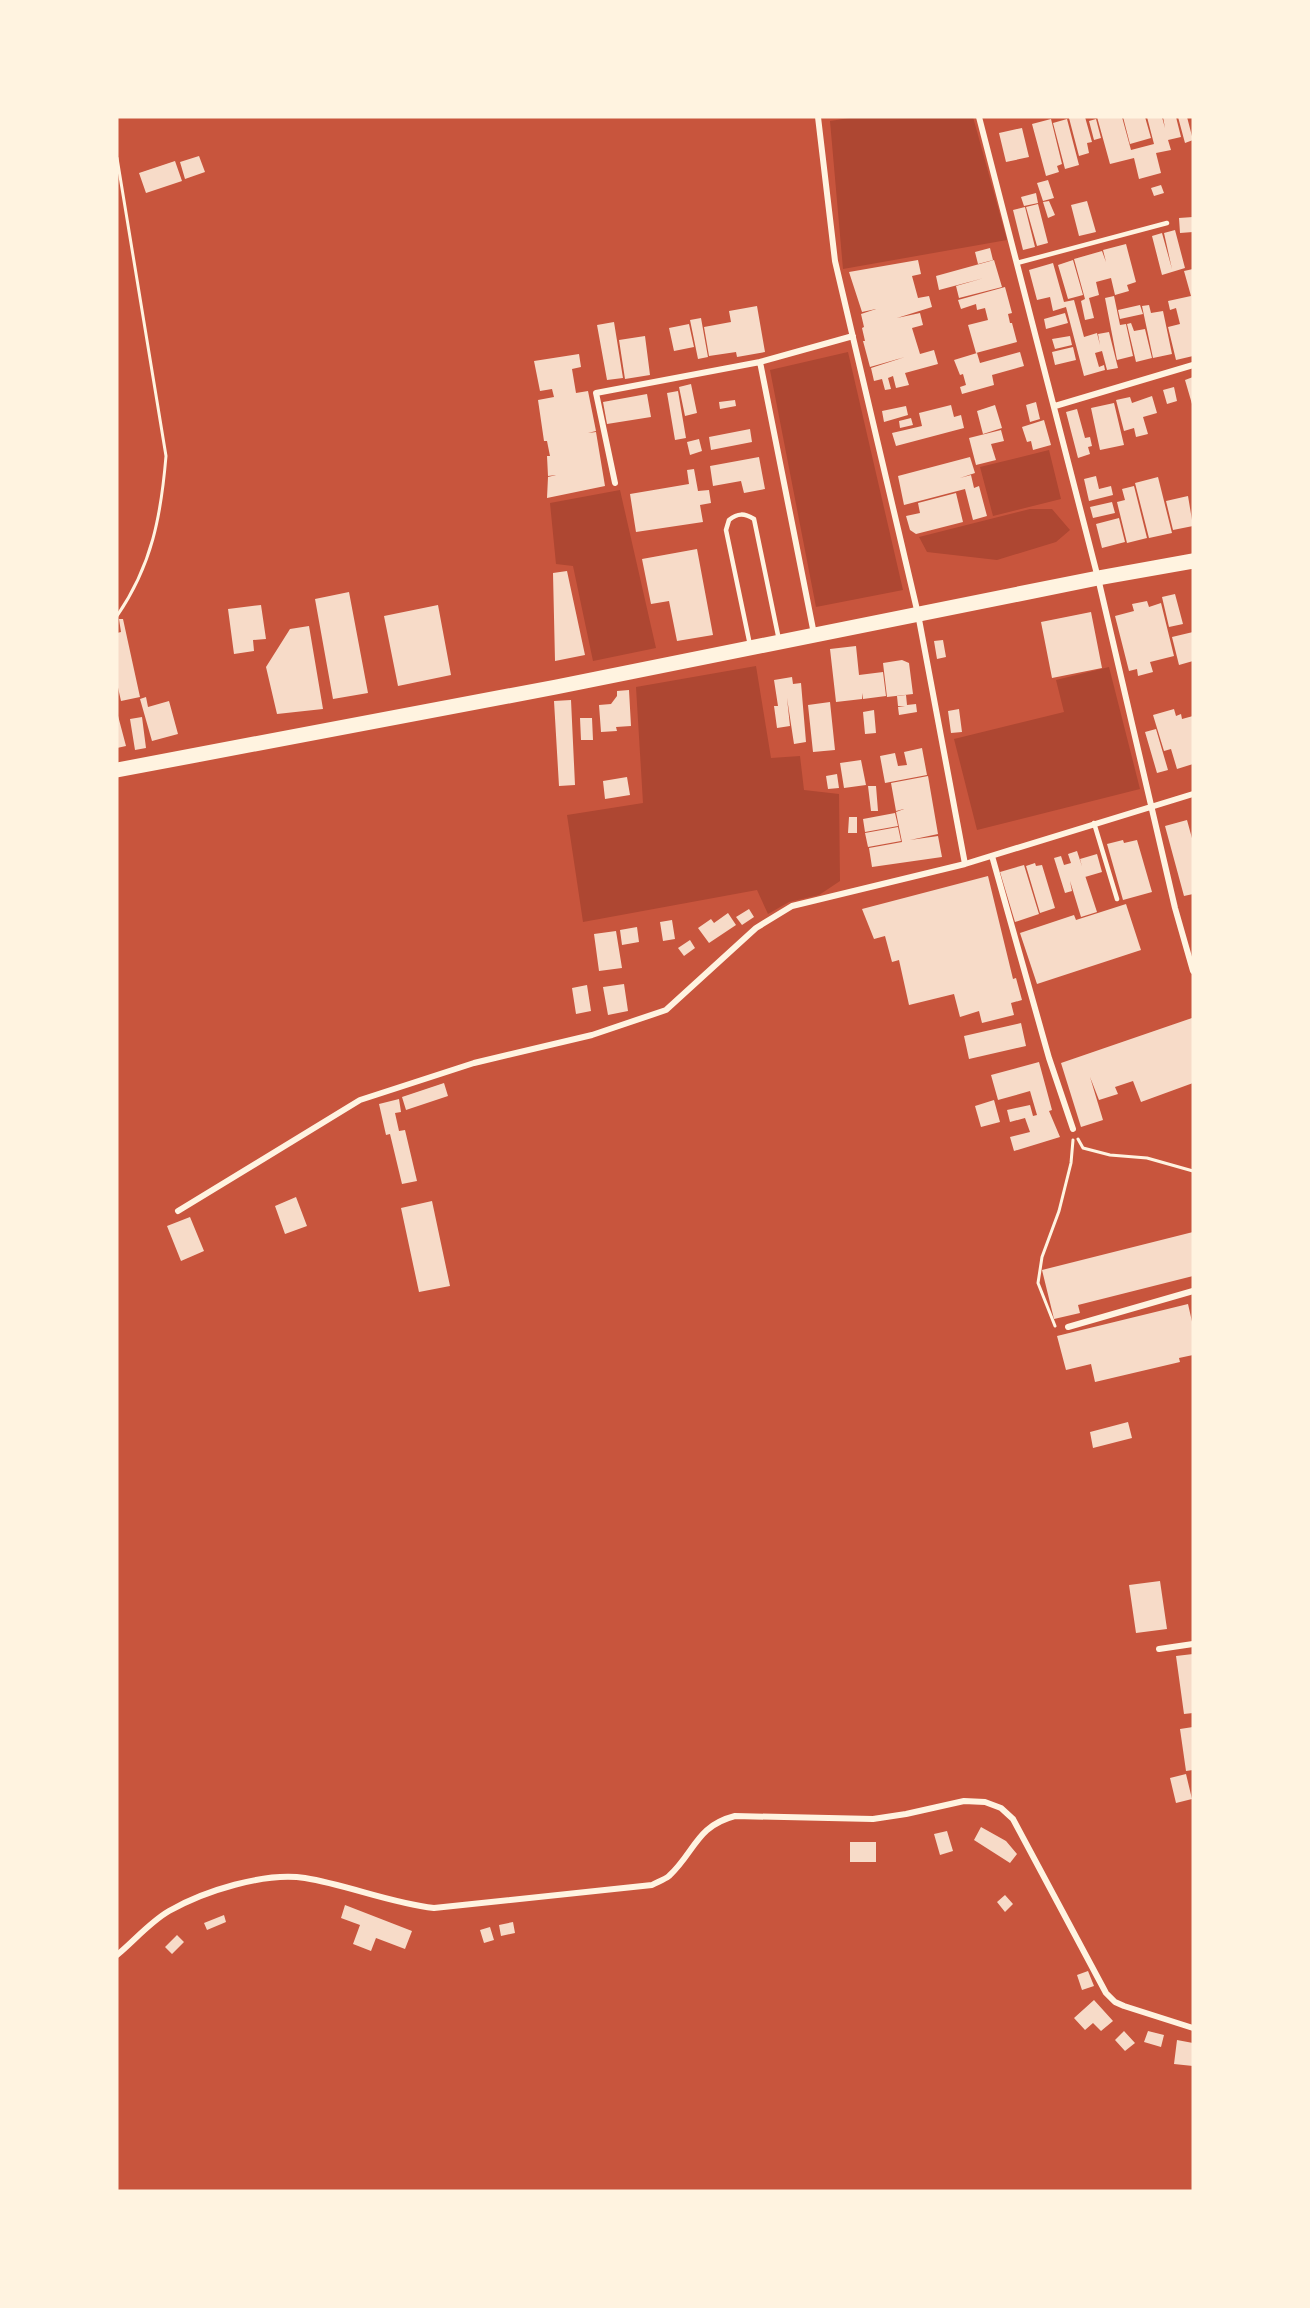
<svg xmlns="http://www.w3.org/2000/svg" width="1310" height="2308" viewBox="0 0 1310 2308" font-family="'Fira Sans Condensed',sans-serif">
<rect width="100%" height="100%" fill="#c8553d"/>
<path fill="#ae4732" d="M856 117H973L1007 240 843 269 830 121Z
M848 352 903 590 816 607 770 370Z
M1049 450 1061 499 993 516 980 467Z
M620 490 656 648 593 661 573 566 556 564 550 503Z
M1030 509H1052L1070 530 1056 542 997 560 927 552 919 537Z
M756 666 771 758 800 756 804 790 839 794 840 881 819 895 789 902 768 914 757 890 583 922 567 815 643 803 636 687Z
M1109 667 1140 789 977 830 954 739 1064 712 1056 680Z"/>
<path fill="#f7dbc8" d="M1085 117 1092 142 1087 143 1089 153 1079 156 1069 118Z
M1097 117H1122L1131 150 1154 144 1147 117H1162L1165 128 1163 117H1176L1181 137 1168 140 1171 150 1156 153 1161 173 1139 179 1134 158 1110 164Z
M1123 117H1145L1151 138 1130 144Z
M1178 117H1187L1193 140 1185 143Z
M1051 119 1062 164 1057 166 1059 172 1046 176 1032 124Z
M1067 119 1079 165 1065 169 1053 123Z
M1096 119 1101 138 1094 140 1089 121Z
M1022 128 1029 157 1006 162 999 133Z
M199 156 205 172 185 179 180 162Z
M175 161 182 181 146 193 139 173Z
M1048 180 1054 198 1043 201 1037 183Z
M1161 185 1164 193 1154 196 1151 188Z
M1036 193 1038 203 1024 206 1021 197Z
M1049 201 1055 215 1048 218 1043 202Z
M1087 201 1096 232 1079 236 1071 205Z
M1038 204 1048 243 1037 246 1026 207Z
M1025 207 1035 247 1023 250 1013 210Z
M1193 217V232L1180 233 1179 218Z
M1175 230 1185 268 1162 275 1152 236 1162 233 1172 269 1164 233Z
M1126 244 1136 282 1127 285 1129 291 1115 295 1111 278 1096 282 1099 295 1089 298 1094 318 1085 320 1081 301 1085 299 1074 259 1102 251 1106 262 1103 250Z
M990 248 993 260 978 264 975 252Z
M918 260 921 274 912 276 918 298 929 296 932 307 897 318 920 313 923 325 912 328 920 354 934 350 938 364 905 373 909 385 896 388 893 376 888 378 891 389 885 390 882 379 874 381 871 368 905 357 870 367 863 341H865L862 328 864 327 861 314 876 309 862 312 849 272Z
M994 260 1002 287 959 298 956 286 984 278 939 290 936 276Z
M1073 260 1083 295 1068 299 1058 265Z
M1053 263 1064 302 1074 300 1084 337 1097 333 1100 345 1098 334 1109 332 1118 368 1107 370 1102 351 1095 353 1099 367 1104 365 1105 370 1084 376 1066 307 1053 311 1050 297 1037 300 1029 270Z
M1193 269V356L1176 360 1168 327 1180 324 1176 308 1170 310 1168 301 1191 296 1184 271Z
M1005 287 1012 313 1008 314 1010 323H1012L1017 342 976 353 968 325 988 320 985 308 977 310 976 304 961 309 958 300Z
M1114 296 1120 325 1126 324 1133 356 1117 360 1105 298Z
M1140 305 1143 314 1120 319 1118 310Z
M1149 305 1151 313 1163 311 1172 354 1153 358 1142 306Z
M757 306 765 352 737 357 736 352 709 356 704 327 731 322 729 311Z
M1065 313 1068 323 1046 329 1044 319Z
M701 318 708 357 698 359 690 320Z
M614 322 623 378 607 380 597 325Z
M1131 323 1134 331 1145 329 1152 358 1136 362 1127 324Z
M689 324 694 347 674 351 669 328Z
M645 336 650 375 625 379 619 340Z
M1070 336 1072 345 1055 349 1052 339Z
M1073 347 1076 360 1055 365 1052 352Z
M1020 352 1024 366 992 375 994 385 962 394 960 387 966 385 963 374 960 375 954 360 977 353 980 363Z
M579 354 581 367 572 369 576 393 588 391 596 431 588 433 596 432 605 486 547 498 548 477 556 475 548 476 547 456H550L547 441H544L538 400 554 397 552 389 540 391 534 361Z
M1193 377V403L1192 404 1185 380Z
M691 384 697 413 685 416 679 387Z
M1174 387 1177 401 1167 404 1163 390Z
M678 391 686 438 675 440 667 393Z
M647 394 651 417 607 424 603 402Z
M1152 396 1157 413 1143 417 1148 434 1136 437 1134 428 1124 431 1116 400 1130 397 1132 403Z
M735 400 736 406 720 409 719 402Z
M1036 402 1040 419 1030 422 1026 405Z
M1114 403 1124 445 1100 450 1091 408Z
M951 405 954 417 961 415 964 428 896 446 892 433 922 426 919 413Z
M995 405 1002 428 983 434 977 411Z
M906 406 908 415 884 422 882 411Z
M1077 409 1085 438 1090 437 1092 446 1088 447 1090 454 1078 458 1066 412Z
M911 418 913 425 900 428 899 421Z
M1044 420 1051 445 1033 450 1031 441 1027 442 1022 427Z
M750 429 752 442 711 450 709 437Z
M1001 430 1004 441 991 444 996 460 976 465 969 438Z
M699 439 702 451 690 455 687 442Z
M759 457 765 489 744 493 741 481 713 486 710 466Z
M970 457 975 473 960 478 971 475 974 488 979 486 987 516 973 520 965 489 904 505 898 476Z
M694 469 698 491 709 490 711 503 700 505 703 522 636 532 630 494 689 484 687 470Z
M1096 476 1099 489 1111 486 1113 495 1089 501 1084 479Z
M1158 477 1172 533 1149 538 1135 483Z
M1134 486 1147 538 1127 543 1117 502 1125 500 1122 489Z
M956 493 963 522 916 534 910 530 906 516 920 513 918 503Z
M1188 496 1193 526 1173 530 1166 501Z
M1112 502 1115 513 1093 518 1090 507Z
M1119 518 1125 542 1102 548 1096 524Z
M697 549 713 635 677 641 669 601 651 604 642 559Z
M567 571 585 655 555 661 553 573Z
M349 592 368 693 333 699 315 599Z
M1175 594 1183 624 1169 627 1162 597Z
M1147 601 1149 607 1161 603 1174 656 1150 662 1153 672 1138 676 1137 669 1129 671 1115 616 1134 611 1132 604Z
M261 605 266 639 253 640 254 651 234 654 228 609Z
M438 605 451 675 398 686 384 616Z
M1091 612 1102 668 1052 678 1041 622Z
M119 619H123L140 697 121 701 117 683V633L121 632Z
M309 626 323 709 277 714 266 667 290 629Z
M1193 632V661L1179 665 1172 637Z
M943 640 946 657 937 659 934 641Z
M856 646 859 675 883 672 886 696 863 699 862 693V699L836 702 830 649Z
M902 660 909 663 913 694 887 697 883 663Z
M792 677 793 684 801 683 806 742 794 744 787 698 790 726 777 728 774 706H778L774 680Z
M629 690 631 726 616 727 617 731 601 732 599 705 611 704 617 696V691Z
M906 695 907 705 916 704 917 712 899 715 898 707 905 706H898L897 696Z
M146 697 148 707 169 701 178 734 152 741 140 699Z
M571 700 575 785 559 786 554 701Z
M830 702 835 750 813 752 808 705Z
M959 709 962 732 951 733 948 711Z
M1174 709 1176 716 1181 714 1182 719 1193 716V764L1177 769 1171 749 1164 751 1153 715Z
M874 710 876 733 865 734 863 712Z
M117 712 126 746 117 748Z
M142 717 146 748 135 750 130 719Z
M580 718H592L593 740H581Z
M1156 729 1168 770 1157 773 1145 732Z
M922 748 927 775 885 783 880 756 895 753 898 766 907 765 904 752Z
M861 760 866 785 844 788 840 763Z
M837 774 839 788 828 789 826 776Z
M928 776 938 834 910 840 938 836 942 857 872 867 869 848 902 842 896 812 904 809 896 811 891 783Z
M627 777 630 795 605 799 603 781Z
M868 786H876L878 811H871Z
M895 813 898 826 865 832 863 819Z
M849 817H857V833H848Z
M1187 820 1193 842V894L1184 896 1165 826Z
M898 827 901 841 868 847 865 833Z
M1123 840 1124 843 1137 840 1152 892 1123 900 1107 844Z
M1077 851 1097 912 1081 917 1070 881 1072 891 1065 893 1054 858 1061 856 1064 865 1071 863 1068 854Z
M1097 854 1102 872 1085 877 1080 859Z
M1035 863 1036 866 1042 865 1055 908 1040 913 1026 866Z
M1024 865 1039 914 1015 922 1000 872Z
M988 876 1013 979 1016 978 1022 1000 1011 1003 1014 1015 982 1023 979 1011 960 1017 954 994 909 1005 899 960 892 962 885 936 874 939 862 909Z
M1126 904 1141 950 1037 984 1020 933 1074 915 1076 920Z
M749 909 754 917 742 925 736 917Z
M728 913 736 925 709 943 698 928 711 919 714 923Z
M672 920 675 939 663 941 660 922Z
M637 927 639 942 622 945 620 930Z
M616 931 622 968 599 971 594 934Z
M690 940 695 948 684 956 678 948Z
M624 984 628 1011 608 1015 603 987Z
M587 985 591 1011 576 1014 572 988Z
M1192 1018 1193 1083 1141 1102 1133 1081 1115 1087 1118 1094 1099 1100 1090 1077 1103 1120 1081 1127 1061 1063Z
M1021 1023 1026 1046 969 1059 964 1036Z
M1039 1062 1052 1110 1049 1111 1060 1137 1014 1151 1010 1137 1030 1132 1025 1118 1010 1122 1007 1110 1030 1105 1033 1116 1037 1115 1030 1091 998 1100 991 1075Z
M444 1083 448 1096 406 1110 402 1097Z
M399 1099 401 1112 395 1113 399 1131 405 1130 417 1181 402 1184 390 1134 386 1135 379 1104Z
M994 1100 1000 1122 981 1127 975 1106Z
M296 1197 307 1226 285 1234 275 1206Z
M432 1201 450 1286 419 1292 401 1208Z
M190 1217 204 1251 181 1261 167 1226Z
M1193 1232V1276L1078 1305 1080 1313 1054 1319 1042 1270Z
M1188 1304 1193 1326V1355L1179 1358 1180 1362 1095 1382 1091 1364 1066 1370 1057 1336Z
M1128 1422 1132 1438 1093 1448 1090 1432Z
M1160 1581 1167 1629 1136 1633 1129 1585Z
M1193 1654V1713L1184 1714 1176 1656Z
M1193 1727V1770L1186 1771 1180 1729Z
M1186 1774 1192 1799 1176 1803 1170 1778Z
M981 1827 1006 1841 1017 1854 1010 1863 974 1840Z
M947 1831 953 1851 940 1855 934 1834Z
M850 1842H876V1862H850Z
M1005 1895 1013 1904 1005 1912 997 1902Z
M345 1905 412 1931 405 1949 376 1938 371 1951 353 1944 360 1925 341 1918Z
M224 1915 226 1922 207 1930 204 1923Z
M513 1922 515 1933 501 1936 499 1925Z
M490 1927 494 1940 484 1943 480 1930Z
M177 1935 184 1942 172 1954 165 1947Z
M1088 1971 1094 1986 1082 1990 1077 1975Z
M1094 2000 1113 2021 1101 2031 1093 2023 1085 2030 1074 2018Z
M1124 2031 1135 2043 1125 2051 1115 2040Z
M1148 2031 1164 2035 1161 2047 1144 2042Z
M1177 2040 1193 2043V2066L1174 2064Z"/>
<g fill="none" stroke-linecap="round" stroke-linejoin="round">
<path stroke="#fff3e0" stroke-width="3" d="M117 158 166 456C161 516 152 565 117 616
M1078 1139 1083 1148 1110 1155 1147 1158 1193 1171
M1055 1326 1038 1283 1042 1257 1059 1211 1071 1163 1073 1140"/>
<path stroke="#fff3e0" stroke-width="4.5" d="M1017 263 1167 223
M750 645 726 530 729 520C738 513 744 513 754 519L779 640
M1094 823 1117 899"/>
<path stroke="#fff3e0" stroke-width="6" d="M818 117 835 261 918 614 965 864
M979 117 1098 578 1175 908 1193 971
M1055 406 1193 365
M615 483 596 393 760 362
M814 634 760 362 853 336
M992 856 1049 1058 1073 1129
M178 1211 360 1100 474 1063 592 1035 666 1010 756 928 792 906 965 864 1193 794
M1068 1327 1193 1291
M1159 1649 1193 1644
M117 1955C134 1941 150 1922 169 1911 204 1891 264 1872 305 1878 348 1885 390 1903 434 1908L652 1885C657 1882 664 1880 669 1876 695 1852 696 1826 735 1816L873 1819 906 1814 964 1801 985 1802 1001 1808 1013 1819 1106 1993 1115 2002 1124 2006 1193 2028"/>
<path stroke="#fff3e0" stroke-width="15" d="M117 770 556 687 1098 578 1193 561"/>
</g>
<rect width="1310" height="2308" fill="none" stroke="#fff3e0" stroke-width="237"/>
</svg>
